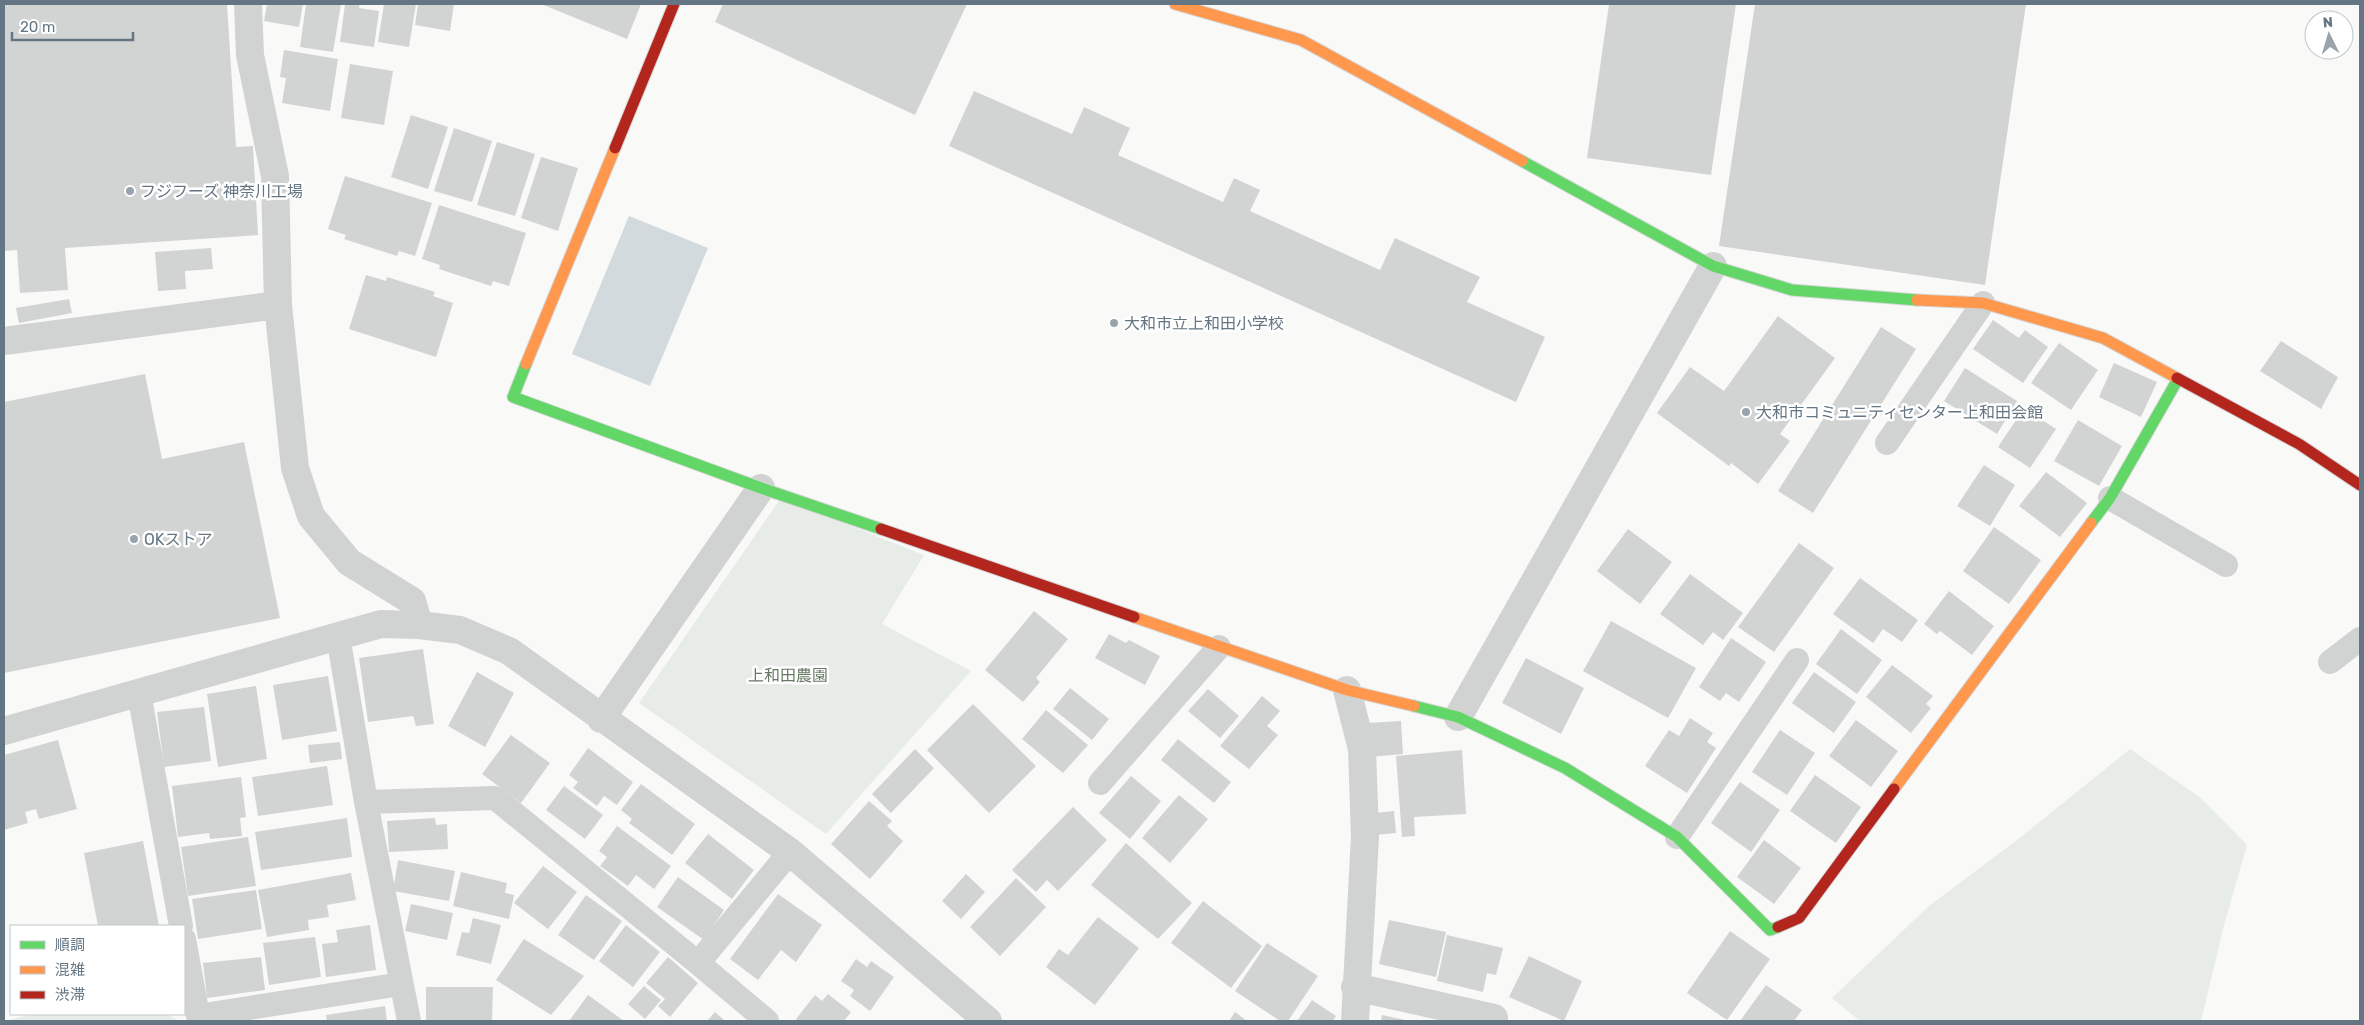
<svg xmlns="http://www.w3.org/2000/svg" width="2364" height="1025" viewBox="0 0 2364 1025" font-family="Rubik,'Noto Sans JP',sans-serif">
<rect width="100%" height="100%" fill="#f9f9f8"/>
<path fill="#e8ece6" d="M781 498 924 555 882 624 971 671 826 834 639 703Z
M2130 749 2201 798 2247 845 2224 925 2201 1021H1860L1832 998 1929 906 2021 837Z
M35 1014H166L180 1021H4Z"/>
<path fill="#d2dadd" d="M629 216 708 248 650 386 572 354Z"/>
<path fill="#d2d4d4" d="M4 4H227L236 147 253 146 258 235 65 248 68 290 20 293 17 250 4 251Z
M267 4H303L299 27 264 21Z
M306 4H341L333 52 300 47Z
M345 4H360L359 8 379 11 374 47 340 42Z
M384 4H416L409 47 378 42Z
M418 4H454L450 31 415 25Z
M541 4H641L627 39Z
M723 4H967L915 115 715 22Z
M1609 4H1736L1711 175 1587 158Z
M1755 4H2026L1985 285 1719 246Z
M284 50 338 59 330 111 282 103 286 78 280 77Z
M350 64 393 71 384 125 341 118Z
M974 91 1072 134 1084 107 1130 128 1118 155 1223 202 1234 178 1260 190 1250 211 1380 270 1395 238 1480 277 1467 302 1545 337 1516 402 949 146Z
M411 115 448 127 428 189 391 177Z
M454 128 492 141 472 202 434 191Z
M497 142 535 154 515 216 477 205Z
M541 157 578 168 558 231 521 218Z
M345 176 432 203 415 256 399 251 397 256 344 239 346 235 328 229Z
M439 205 526 233 509 286 493 281 491 286 439 269 440 265 422 259Z
M211 248 213 269 185 271 186 289 158 291 155 252Z
M366 275 386 281 387 277 435 292 433 296 453 303 436 357 349 329Z
M69 299 72 313 19 323 16 308Z
M1778 316 1835 358 1780 434 1790 441 1758 484 1731 463 1729 466 1657 413 1690 367 1724 391Z
M1993 320 2019 338 2025 330 2048 347 2023 383 1973 349Z
M1881 327 1916 349 1813 513 1778 491Z
M2281 341 2338 377 2321 409 2260 371Z
M2059 343 2098 370 2071 410 2031 383Z
M2114 363 2157 382 2141 417 2099 397Z
M1965 368 2017 401 1997 434 1944 401Z
M145 374 162 459 244 442 280 618 4 673V402Z
M2024 408 2056 429 2030 468 1998 447Z
M2078 420 2122 446 2099 486 2054 461Z
M1984 465 2015 485 1990 526 1957 506Z
M2046 472 2087 503 2060 537 2019 506Z
M1994 527 2041 560 2009 604 1963 571Z
M1628 529 1672 562 1640 604 1597 571Z
M1799 543 1834 568 1774 652 1738 627Z
M1690 574 1743 613 1723 640 1713 632 1703 645 1660 614Z
M1860 578 1918 620 1902 642 1883 629 1873 643 1833 614Z
M1949 591 1994 626 1972 655 1940 631 1937 634 1924 624Z
M1034 611 1068 639 1036 678 1040 682 1023 702 985 670Z
M1611 621 1696 668 1668 718 1583 671Z
M1841 629 1882 660 1857 694 1816 664Z
M1109 634 1126 643 1129 640 1160 656 1145 685 1095 658Z
M1731 638 1766 662 1739 702 1726 693 1720 701 1699 687Z
M423 649 434 724 416 726 413 716 368 722 359 658Z
M1526 658 1584 688 1561 734 1502 703Z
M1892 665 1933 696 1926 704 1931 708 1911 733 1866 697Z
M477 672 514 693 485 747 448 726Z
M1814 672 1856 702 1834 733 1792 703Z
M328 676 337 731 282 740 273 685Z
M256 686 267 759 218 767 207 694Z
M1070 688 1109 719 1092 740 1053 709Z
M1208 689 1239 716 1220 738 1188 711Z
M1262 696 1280 711 1267 726 1278 735 1249 769 1220 746Z
M973 704 1036 766 989 813 927 750Z
M204 707 211 761 164 767 157 712Z
M1046 710 1088 745 1063 773 1022 739Z
M1690 718 1713 733 1707 742 1716 748 1687 793 1645 766 1669 730 1679 736Z
M1856 720 1898 751 1871 787 1829 756Z
M1401 721 1403 754 1369 757 1366 723Z
M1780 730 1815 753 1787 795 1752 772Z
M511 735 550 763 521 803 482 774Z
M1178 739 1231 782 1214 803 1161 760Z
M58 740 77 809 39 819 36 809 25 812 28 823 4 830V755Z
M340 742 342 759 310 763 308 745Z
M588 748 633 782 617 805 604 796 597 806 573 788 578 782 569 775Z
M915 749 934 768 891 813 872 794Z
M1462 750 1466 814 1414 817 1415 836 1402 837 1396 756Z
M327 766 333 805 258 816 252 777Z
M1815 775 1861 807 1836 843 1790 811Z
M1131 776 1161 801 1130 839 1099 813Z
M241 777 246 817 240 818 242 836 210 839 209 833 178 837 172 786Z
M1740 782 1780 810 1751 852 1711 823Z
M641 784 695 824 672 855 629 823 632 819 621 810Z
M564 786 603 815 585 839 546 810Z
M1179 795 1208 819 1170 863 1142 838Z
M869 801 892 821 887 826 903 841 870 879 831 844Z
M1073 807 1107 840 1058 891 1047 880 1036 892 1012 870Z
M1394 811 1396 833 1375 835 1373 813Z
M347 818 352 857 261 870 255 832Z
M435 818 436 825 447 824 448 849 389 852 387 821Z
M617 826 671 866 654 889 636 875 628 886 600 866 607 857 599 851Z
M708 834 754 870 732 899 685 863Z
M248 837 256 886 188 896 181 847Z
M1764 840 1801 868 1774 904 1737 877Z
M143 841 159 926H98L84 853Z
M1126 843 1192 903 1158 939 1091 885Z
M398 860 455 871 449 901 393 891Z
M543 866 577 892 548 929 514 903Z
M461 872 507 883 505 893 514 895 509 919 453 906Z
M351 873 356 900 327 905 329 917 308 920 309 930 267 937 258 890Z
M966 874 985 892 961 919 942 901Z
M678 877 724 910 704 940 657 907Z
M1016 878 1046 907 1000 956 970 927Z
M256 890 262 929 198 939 192 899Z
M778 894 822 925 796 962 781 950 758 980 730 959Z
M586 895 622 921 594 960 558 935Z
M1203 901 1262 946 1231 988 1171 943Z
M411 904 453 913 447 940 405 931Z
M1098 917 1139 948 1095 1005 1046 967 1059 949 1068 955Z
M473 918 501 925 491 964 456 955 462 932 469 933Z
M1389 920 1446 932 1436 977 1379 964Z
M370 925 376 970 326 977 322 944 338 942 336 930Z
M626 925 660 952 633 987 599 961Z
M1730 931 1770 959 1727 1020 1687 993Z
M1447 935 1503 948 1496 975 1487 973 1483 992 1437 981Z
M315 937 321 977 269 985 263 943Z
M524 939 584 976 551 1015 496 980Z
M1267 943 1318 976 1288 1021H1280L1235 991Z
M1529 956 1582 981 1564 1021 1509 997Z
M261 957 265 990 207 998 203 963Z
M668 957 698 983 670 1017 658 1006 665 999 646 983Z
M856 959 867 967 871 961 894 977 870 1011 850 996 854 990 841 981Z
M1766 985 1802 1010 1794 1021H1740Z
M644 986 661 1000 645 1019 628 1004Z
M426 987H493L492 1021 426 1020Z
M828 994 851 1012 844 1021H799L796 1019 815 995 822 1001Z
M588 995 624 1021H569Z
M1312 1000 1336 1016 1333 1021H1297Z
M385 1006 387 1021H327L326 1015Z
M715 1012 725 1021H707Z
M1235 1012 1247 1021H1229Z
M1382 1015 1405 1020V1021H1381Z"/>
<g fill="none" stroke-linecap="round" stroke-linejoin="round">
<defs>
<path id="fast" d="M1522 161 1713 266 1792 290 1917 300
M526 364 513 397 761 488 881 529
M2091 523 2110 498 2178 379
M1414 706 1458 717 1565 768 1677 837 1770 930 1778 927"/>
<path id="slow" d="M1175 4 1301 40 1522 161
M1917 300 1983 303 2103 338 2177 378
M526 364 615 148
M1134 617 1347 690 1414 706
M1894 789 2091 523"/>
<path id="jam" d="M615 148 674 4
M2177 378 2299 444 2360 485
M881 529 1134 617
M1778 927 1799 918 1894 789"/>
</defs>
<use href="#fast" stroke="#d6d7d8" stroke-width="13"/>
<use href="#slow" stroke="#d6d7d8" stroke-width="13"/>
<use href="#jam" stroke="#d6d7d8" stroke-width="13"/>
<path stroke="#d1d3d3" stroke-width="24" d="M1887 443 1983 303
M2110 498 2226 565
M338 636 366 802 409 1021
M2330 662 2360 639
M139 693 181 926
M1100 783 1219 647
M366 802 495 798 698 963 790 852
M1677 837 1797 660
M184 939 198 1016 401 984
M698 963 767 1021"/>
<path stroke="#d1d3d3" stroke-width="28" d="M248 4 250 55 275 176 278 305 295 468 311 516 349 562 412 601 419 625
M4 341 278 305
M1347 690 1362 749 1365 837 1355 1021
M1458 717 1713 266
M601 719 761 488
M4 731 381 624 419 625 460 630 509 651 790 852 988 1021
M1355 987 1494 1018 1493 1021"/>
<use href="#fast" stroke="#63d668" stroke-width="11"/>
<use href="#slow" stroke="#ff974d" stroke-width="11"/>
<use href="#jam" stroke="#b3261e" stroke-width="11"/>
</g>
<g fill="#98a3ac" stroke="#fff" stroke-width="2">
<circle cx="130" cy="191" r="5"/>
<circle cx="1114" cy="323" r="5"/>
<circle cx="1746" cy="412" r="5"/>
<circle cx="134" cy="539" r="5"/>
</g>
<g text-anchor="middle" stroke-width="5" stroke-linejoin="round" paint-order="stroke">
<g font-size="16" fill="#647583" stroke="#fff" text-anchor="start">
<text x="140" y="197">フジフーズ 神奈川工場</text>
<text x="1124" y="329">大和市立上和田小学校</text>
<text x="1756" y="418">大和市コミュニティセンター上和田会館</text>
<text x="144" y="545">OKストア</text>
</g>
<g font-size="16" fill="#677a63" stroke="#fff">
<text x="788" y="681">上和田農園</text>
</g>
</g>
<rect width="2364" height="1025" fill="none" stroke="#647583" stroke-width="10"/>
<rect x="10" y="925" width="175" height="90" fill="#ffffff" stroke="#c1c8cd"/>
<rect x="20" y="941" width="25" height="8" fill="#63d668" stroke="#c1c8cd"/>
<text x="55" y="950" font-size="15" fill="#647583">順調</text>
<rect x="20" y="966" width="25" height="8" fill="#ff974d" stroke="#c1c8cd"/>
<text x="55" y="975" font-size="15" fill="#647583">混雑</text>
<rect x="20" y="991" width="25" height="8" fill="#b3261e" stroke="#c1c8cd"/>
<text x="55" y="1000" font-size="15" fill="#647583">渋滞</text>
<g transform="translate(2329 35) rotate(355)"><circle r="24" fill="#ffffff" stroke="#c1c8cd"/>
<path d="M0-4L9 19L0 12L-9 19Z" fill="#98a3ac"/>
<text y="-8" font-size="14" font-weight="bold" text-anchor="middle" fill="#647583">N</text>
</g>
<path d="M12 32v8h121v-8" fill="none" stroke="#647583" stroke-width="2.5"/>
<text x="20" y="32" font-size="15" fill="#647583" stroke="#ffffff" stroke-width="4" paint-order="stroke">20 m</text>
</svg>
